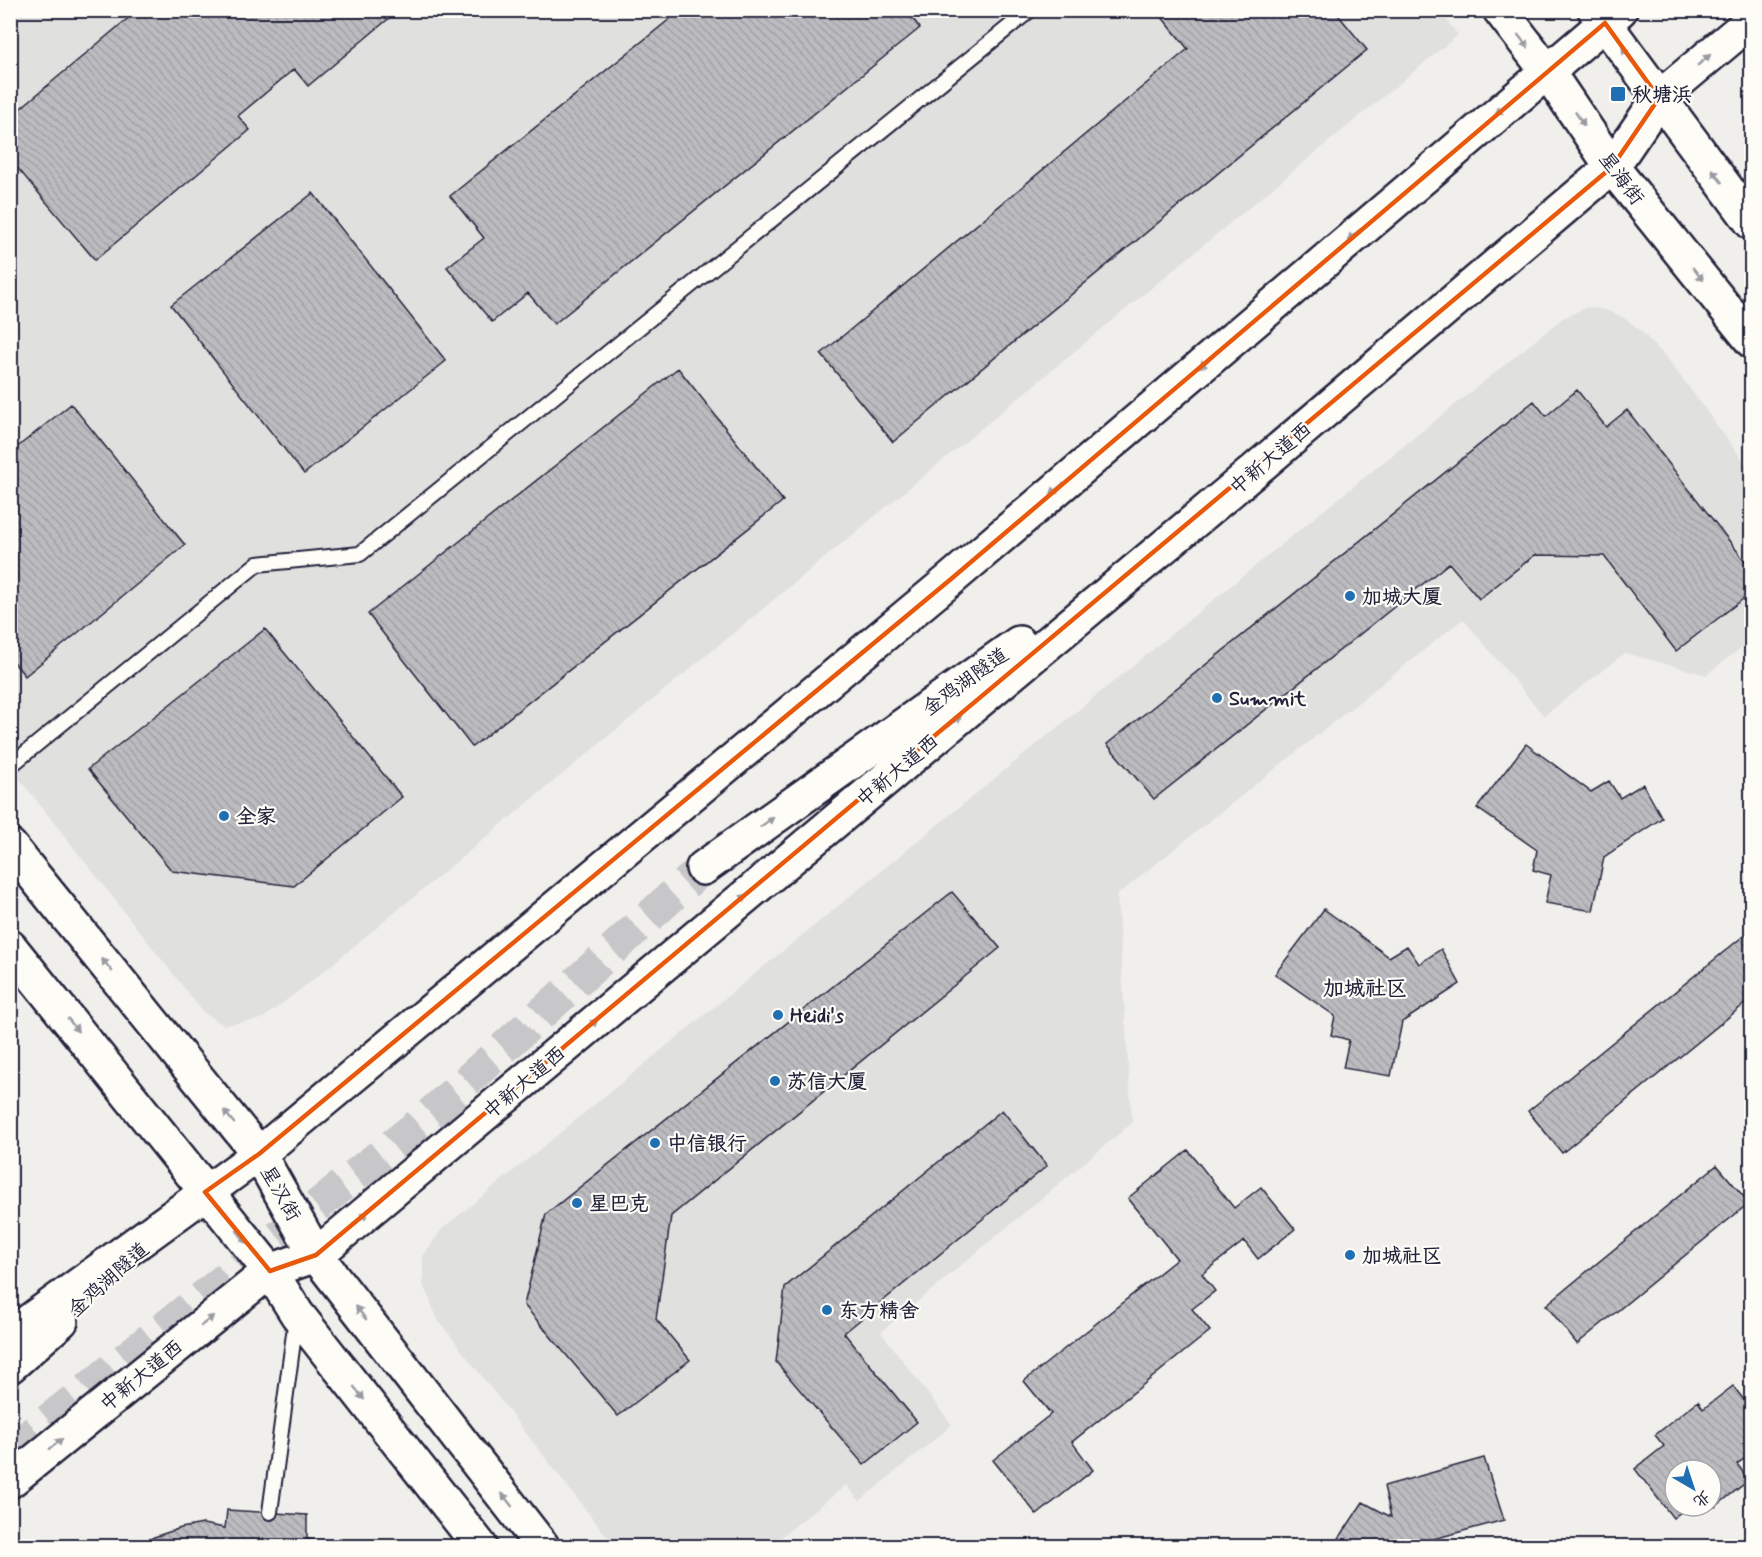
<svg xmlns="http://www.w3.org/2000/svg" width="1762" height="1557" viewBox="0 0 1762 1557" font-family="Mynerve,'LXGW WenKai TC',sans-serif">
<defs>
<pattern id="building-back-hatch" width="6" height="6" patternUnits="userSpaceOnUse" patternTransform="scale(1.5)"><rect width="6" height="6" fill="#bcbcc0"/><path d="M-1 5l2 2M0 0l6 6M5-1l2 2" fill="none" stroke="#a1a1a6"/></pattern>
</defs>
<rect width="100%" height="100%" fill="#f0efec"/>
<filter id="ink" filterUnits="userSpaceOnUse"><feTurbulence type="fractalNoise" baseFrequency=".0167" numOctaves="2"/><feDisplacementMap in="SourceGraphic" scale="12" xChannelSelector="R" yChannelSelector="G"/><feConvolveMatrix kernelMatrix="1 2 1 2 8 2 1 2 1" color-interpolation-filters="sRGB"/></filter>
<g filter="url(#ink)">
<path fill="#e0e0df" d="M1439 10 1458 35 318 976 262 1019 224 1025 203 1012 11 768V11Z
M1587 307 1606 310 1626 319 1642 332 1667 358 1751 471V640L1706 675 1625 653 1544 716 1463 619 1117 895 1132 1123 881 1332 952 1425 860 1501 846 1485 770 1546H614L438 1320 423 1284V1256L442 1229 1314 518 1563 318Z"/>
<path fill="url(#building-back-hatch)" stroke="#22223b" stroke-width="1.5" d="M138 10H399L308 86 294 69 238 116 250 130 95 260 10 159V117Z
M681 10H906L920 28 554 324 528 293 492 322 447 267 484 238 450 196Z
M1156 10H1334L1367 50 893 442 821 354 1188 49Z
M313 193 446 361 304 474 171 305Z
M678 368 783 501 472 747 368 614Z
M1577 390 1606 427 1627 410 1752 570V592L1676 651 1604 556 1535 555 1479 599 1449 563 1154 799 1107 744 1534 401 1546 416Z
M71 404 185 545 25 676 10 658V453Z
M265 629 402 797 294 886 172 871 88 769Z
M1526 744 1591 792 1609 781 1620 798 1643 784 1662 818 1604 857 1593 911 1545 903 1551 875 1533 870 1537 850 1477 808Z
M952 892 1000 948 671 1216 656 1319 690 1360 618 1416 524 1305 546 1214Z
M1324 909 1389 957 1407 946 1419 964 1441 949 1460 984 1402 1022 1391 1076 1343 1068 1349 1040 1331 1035 1335 1016 1275 974Z
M1752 929V998L1562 1153 1528 1111Z
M1002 1110 1047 1166 844 1333 917 1422 864 1465 776 1362 785 1287Z
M1188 1150 1234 1208 1261 1187 1295 1229 1258 1259 1244 1241 1202 1274 1215 1291 1192 1309 1210 1331 1072 1442 1093 1470 1037 1515 993 1460 1051 1414 1024 1381 1177 1259 1128 1198Z
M1717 1165 1749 1203 1577 1344 1546 1305Z
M1733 1386 1752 1410V1453L1737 1464 1749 1480 1715 1507 1711 1502V1470H1675V1506H1689L1673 1518 1635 1469 1664 1446 1655 1435 1698 1401 1703 1409Z
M1484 1458 1504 1520 1430 1540 1423 1546H1334L1363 1502 1391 1517 1384 1486Z
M227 1510 307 1515V1539L340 1546H138L154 1537 181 1528 203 1524 225 1528Z"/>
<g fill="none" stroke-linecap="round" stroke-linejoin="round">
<path stroke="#c7c6c9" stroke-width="33" stroke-dasharray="33 16" stroke-linecap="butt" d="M10 1451 418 1125 703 868"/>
<defs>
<path id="service" d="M10 766 257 564 360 554 1030 10
M270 1512 296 1319"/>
<path id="secondary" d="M10 846 259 1154 316 1255 542 1546
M10 947 270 1271 297 1314 480 1546"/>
<path id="primary" d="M1500 10 1547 71 1612 167 1752 341
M1595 10 1752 223
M703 868 1019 643
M10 1335 259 1154 951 579 1620 10
M10 1366 61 1321
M10 1481 270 1271 316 1255 1228 493 1612 167 1659 98 1752 20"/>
</defs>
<use href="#service" stroke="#22223b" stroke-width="18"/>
<use href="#secondary" stroke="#22223b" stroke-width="38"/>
<use href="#primary" stroke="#22223b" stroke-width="38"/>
<use href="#service" stroke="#fdfcf7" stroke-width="14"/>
<use href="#secondary" stroke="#fdfcf7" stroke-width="33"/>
<use href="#primary" stroke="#fdfcf7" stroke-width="33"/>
</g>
<defs><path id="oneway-solid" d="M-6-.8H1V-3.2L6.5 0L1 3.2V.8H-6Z" transform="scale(1.5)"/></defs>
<g fill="#9a9aa2">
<use href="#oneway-solid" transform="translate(1523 41) rotate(52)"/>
<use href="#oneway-solid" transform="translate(1627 54) rotate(-126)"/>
<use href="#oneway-solid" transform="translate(1704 60) rotate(-40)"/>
<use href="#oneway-solid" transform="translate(1502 109) rotate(140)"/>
<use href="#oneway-solid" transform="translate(1580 119) rotate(56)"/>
<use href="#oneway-solid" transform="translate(1717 176) rotate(-126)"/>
<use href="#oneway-solid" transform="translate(1354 235) rotate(140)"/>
<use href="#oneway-solid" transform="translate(1698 274) rotate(51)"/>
<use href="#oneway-solid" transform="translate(1206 362) rotate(140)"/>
<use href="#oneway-solid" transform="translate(1057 489) rotate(140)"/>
<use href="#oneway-solid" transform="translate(955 721) rotate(-40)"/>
<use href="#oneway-solid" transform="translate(767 822) rotate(-36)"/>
<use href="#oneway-solid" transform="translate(741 900) rotate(-40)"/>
<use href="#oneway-solid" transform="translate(107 965) rotate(-129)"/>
<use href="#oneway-solid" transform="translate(73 1025) rotate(52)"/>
<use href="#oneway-solid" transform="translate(591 1025) rotate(-40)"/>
<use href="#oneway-solid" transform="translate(229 1117) rotate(-129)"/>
<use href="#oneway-solid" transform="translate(361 1218) rotate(-40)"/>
<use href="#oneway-solid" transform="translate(242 1237) rotate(51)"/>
<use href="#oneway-solid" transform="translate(361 1313) rotate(-128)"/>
<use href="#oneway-solid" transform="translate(207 1321) rotate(-39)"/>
<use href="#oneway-solid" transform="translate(359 1393) rotate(52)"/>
<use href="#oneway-solid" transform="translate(56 1444) rotate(-39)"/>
<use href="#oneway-solid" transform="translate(507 1500) rotate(-128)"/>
</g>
</g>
<path fill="none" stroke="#e8590c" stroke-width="4.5" stroke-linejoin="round" d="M1605 23 1659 98 1612 167 316 1255 270 1271 205 1192 259 1154 951 579Z"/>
<g fill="#1f6fb2" stroke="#fdfcf7" stroke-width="2">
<rect x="1610" y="86" width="16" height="16" rx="3"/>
<circle cx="1350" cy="596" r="6"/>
<circle cx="1217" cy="698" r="6"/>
<circle cx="224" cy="816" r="6"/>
<circle cx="778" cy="1015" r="6"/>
<circle cx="775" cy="1081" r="6"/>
<circle cx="655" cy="1143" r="6"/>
<circle cx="577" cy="1203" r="6"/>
<circle cx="1350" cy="1255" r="6"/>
<circle cx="827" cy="1310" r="6"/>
</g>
<g text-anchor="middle" stroke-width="4.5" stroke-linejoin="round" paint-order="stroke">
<g font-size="20" font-weight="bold" fill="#22223b" stroke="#fdfcf7" text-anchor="start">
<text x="1632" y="101">秋塘浜</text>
<text x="1362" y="603">加城大厦</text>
<text x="1229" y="705">Summit</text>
<text x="236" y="823">全家</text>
<text x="790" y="1022">Heidi's</text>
<text x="787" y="1088">苏信大厦</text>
<text x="667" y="1150">中信银行</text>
<text x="589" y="1210">星巴克</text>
<text x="1362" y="1262">加城社区</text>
<text x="839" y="1317">东方精舍</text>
</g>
<g font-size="20" fill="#22223b" stroke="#fdfcf7">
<text transform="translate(1622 178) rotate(53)" y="7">星海街</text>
<text transform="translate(1270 458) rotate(-40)" y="7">中新大道西</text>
<text transform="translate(965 681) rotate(-36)" y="7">金鸡湖隧道</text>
<text transform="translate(897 770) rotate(-40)" y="7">中新大道西</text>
<text transform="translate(524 1082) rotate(-40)" y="7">中新大道西</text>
<text transform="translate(281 1193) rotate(60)" y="7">星汉街</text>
<text transform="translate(108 1279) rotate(-42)" y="7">金鸡湖隧道</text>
<text transform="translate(141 1375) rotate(-39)" y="7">中新大道西</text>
</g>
<g font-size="21" font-weight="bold" fill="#22223b" stroke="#fdfcf7">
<text x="1365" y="995">加城社区</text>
</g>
</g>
<rect width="1762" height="1557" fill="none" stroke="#fdfcf7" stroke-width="36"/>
<rect x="18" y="18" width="1726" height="1521" fill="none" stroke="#22223b" stroke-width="2" filter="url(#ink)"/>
<g transform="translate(1693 1488) rotate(141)"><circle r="28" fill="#fdfcf7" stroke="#a5a5ac" stroke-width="1.5"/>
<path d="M0-4.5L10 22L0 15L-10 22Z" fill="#1f6fb2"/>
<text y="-9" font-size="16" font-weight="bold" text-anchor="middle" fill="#22223b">北</text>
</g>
</svg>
